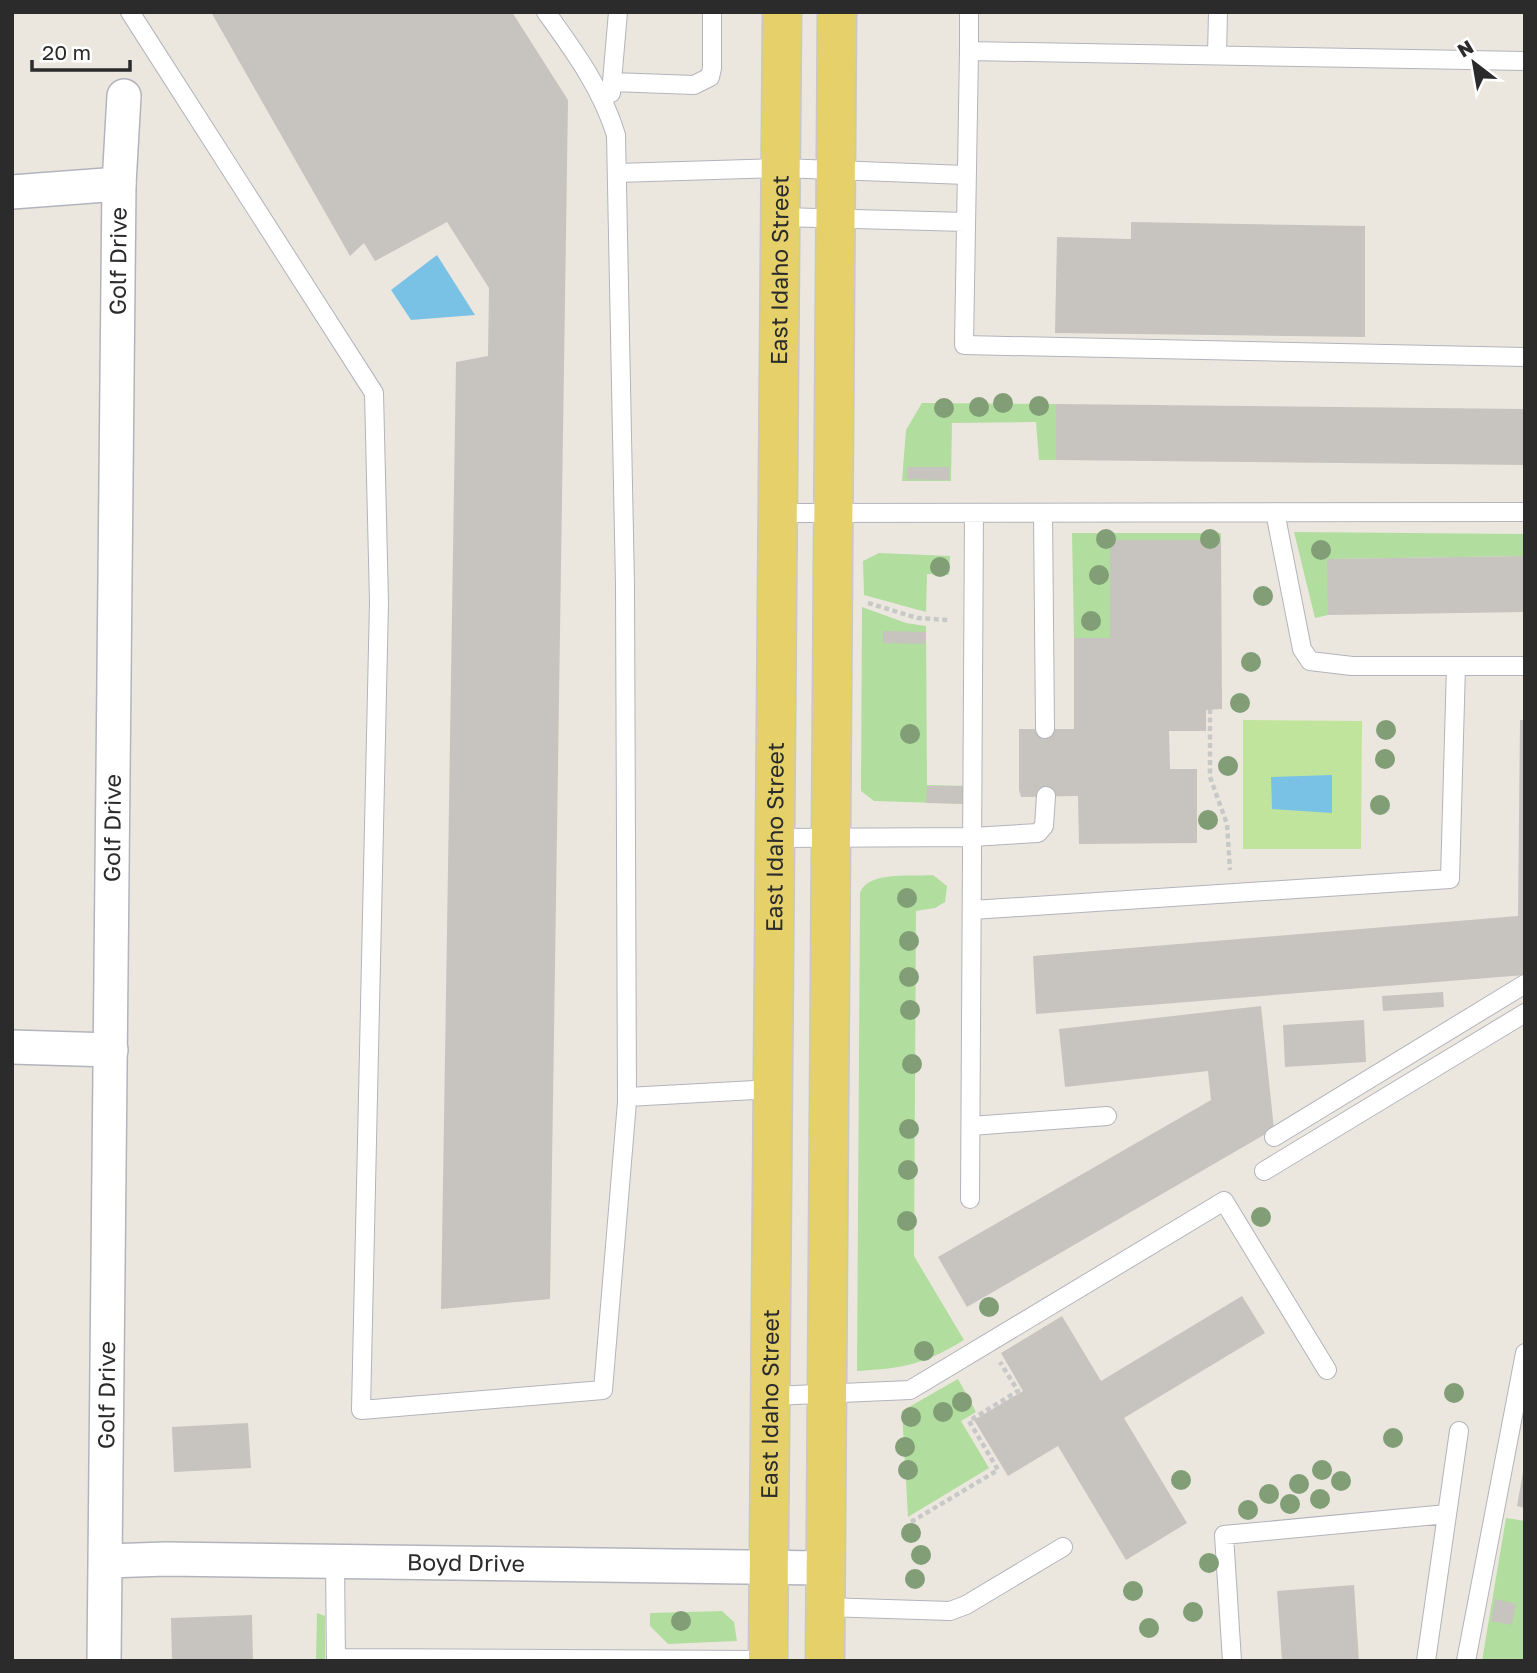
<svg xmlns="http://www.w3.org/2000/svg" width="1537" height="1673" viewBox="0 0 1537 1673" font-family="'Golos Text',sans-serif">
<rect width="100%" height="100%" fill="#ece7de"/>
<path fill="#b1dd9f" d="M922 403 1056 404V460H1039L1036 422 952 423 951 481H902L906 430Z
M1294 532 1525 534V556L1328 559V615L1315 618Z
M1072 533H1221V540H1110V638H1074Z
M879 553 950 556 949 575 927 574 926 612 864 595 863 561Z
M862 607 906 623 926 626 927 785 969 786V804L874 801 861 791Z
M933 875 947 886 945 902 935 908 916 911 914 1256 964 1340C922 1365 905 1368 857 1371L860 893C868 870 913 877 933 875Z
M958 1379 976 1412 961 1421 989 1468 908 1517 902 1411Z
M1506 1518 1525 1521V1660L1482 1661Z
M722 1611 734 1622 737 1641 668 1644 650 1626V1613Z
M317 1613 325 1616V1661H316Z"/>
<path fill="#c1e49c" d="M1243 720 1362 721 1361 849H1243Z"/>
<path fill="#7ac2e5" d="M437 255 475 315 411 320 391 290Z
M1332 775V813L1272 809 1271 777Z"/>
<path fill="#c7c3be" d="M211 12H512L568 100 550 1299 441 1309 456 362 488 356 489 288 447 222 375 261 364 243 350 256Z
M1131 222 1365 226V337L1055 333 1057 237 1131 239Z
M1056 404 1525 409V465L1056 460Z
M907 467H949V480L907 479Z
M1110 540H1221L1222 709 1206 710V731H1169L1170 769H1197V843L1079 844 1078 796 1021 797 1019 790V729H1074V638H1110Z
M1525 556V612L1328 615 1327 559Z
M883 631 925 632V644L883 643Z
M1520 720H1525V975L1036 1014 1033 956 1518 916Z
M927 786H969V804L926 803Z
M1443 992 1444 1007 1383 1011 1382 996Z
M1261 1006 1274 1129 967 1307 938 1257 1211 1100 1208 1071 1065 1087 1059 1029Z
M1364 1020 1366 1062 1285 1067 1283 1025Z
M1242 1296 1265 1333 1124 1418 1187 1523 1126 1560 1058 1446 1008 1476 974 1420 1023 1391 1001 1353 1062 1316 1101 1381Z
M248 1423 251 1468 174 1472 172 1427Z
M1523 1472H1525V1508L1517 1506Z
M1354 1585 1359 1661H1282L1277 1591Z
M1495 1599 1516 1604 1512 1625 1491 1621Z
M252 1615 253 1661H172L171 1618Z"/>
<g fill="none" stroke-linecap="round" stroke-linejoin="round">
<defs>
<path id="service" d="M130 12 374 393 379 602 361 1410 603 1390 627 1102 625 585 616 135C602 89 574 51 546 12
M969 51V12
M1217 55 1218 12
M1525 61 969 51 964 345 1525 357
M612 82 694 85 710 77 712 68V12
M611 93 618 12
M617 173 781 168 966 175
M781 217 966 222
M1275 512 1302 649 1310 661 1352 666H1525
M778 513 1525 512
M1043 513 1045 729
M776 838 972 837 1038 833 1044 826 1046 796
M972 910 1450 879 1456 666
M627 1097 774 1089
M971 1126 1107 1116
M1274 1137 1525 984
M1264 1171 1525 1013
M970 1199 974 513
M772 1396 910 1390 1224 1201 1327 1370
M335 1562 336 1661
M825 1607 950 1611 966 1605 1063 1547
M336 1658 768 1660
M1232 1661 1224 1535 1447 1514
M1426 1661 1459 1431
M1466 1661 1525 1353"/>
<g id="minor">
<path d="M12 192 119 184"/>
<path d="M12 1047 111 1050"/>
<path id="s1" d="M107 1561 166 1559 825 1568"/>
<path id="s2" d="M104 1661 119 184 124 96"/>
</g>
<g id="primary">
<path id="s3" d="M768 1661 782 12"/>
<path d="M825 1661 837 12"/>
</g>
</defs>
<use href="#service" stroke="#b2b4bd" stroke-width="20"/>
<use href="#minor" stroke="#b2b4bd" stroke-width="36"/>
<use href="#primary" stroke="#c8c8c8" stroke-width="41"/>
<path stroke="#c8c8c8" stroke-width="4.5" stroke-dasharray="5 3.5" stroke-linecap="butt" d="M868 603 917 618 948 620
M1210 709V777L1227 824 1230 870
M911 1522 998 1470 969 1421 1018 1391 1000 1362"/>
<use href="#service" stroke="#fff" stroke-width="18"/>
<use href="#minor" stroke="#fff" stroke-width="33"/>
<use href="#primary" stroke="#e5d06a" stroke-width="38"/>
</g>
<g fill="#819e76">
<circle cx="1003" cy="403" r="10"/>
<circle cx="1039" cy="406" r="10"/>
<circle cx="979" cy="407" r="10"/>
<circle cx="944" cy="408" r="10"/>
<circle cx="1106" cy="539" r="10"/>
<circle cx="1210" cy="539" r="10"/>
<circle cx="1321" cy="550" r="10"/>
<circle cx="940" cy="567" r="10"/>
<circle cx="1099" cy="575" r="10"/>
<circle cx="1263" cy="596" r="10"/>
<circle cx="1091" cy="621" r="10"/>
<circle cx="1251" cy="662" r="10"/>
<circle cx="1240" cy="703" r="10"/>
<circle cx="1386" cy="730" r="10"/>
<circle cx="910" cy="734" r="10"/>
<circle cx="1385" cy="759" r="10"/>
<circle cx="1228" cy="766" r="10"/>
<circle cx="1380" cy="805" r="10"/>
<circle cx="1208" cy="820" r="10"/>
<circle cx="907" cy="898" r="10"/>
<circle cx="909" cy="941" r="10"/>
<circle cx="909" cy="977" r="10"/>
<circle cx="910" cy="1010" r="10"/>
<circle cx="912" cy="1064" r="10"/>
<circle cx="909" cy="1129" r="10"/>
<circle cx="908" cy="1170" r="10"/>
<circle cx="1261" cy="1217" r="10"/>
<circle cx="907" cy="1221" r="10"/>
<circle cx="989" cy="1307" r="10"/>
<circle cx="924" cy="1351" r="10"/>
<circle cx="1454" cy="1393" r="10"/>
<circle cx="962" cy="1402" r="10"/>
<circle cx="943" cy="1412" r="10"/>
<circle cx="911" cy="1417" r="10"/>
<circle cx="1393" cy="1438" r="10"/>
<circle cx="905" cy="1447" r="10"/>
<circle cx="908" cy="1470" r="10"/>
<circle cx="1322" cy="1470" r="10"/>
<circle cx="1181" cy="1480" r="10"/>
<circle cx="1341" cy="1481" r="10"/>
<circle cx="1299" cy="1484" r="10"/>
<circle cx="1269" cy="1494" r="10"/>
<circle cx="1320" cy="1499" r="10"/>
<circle cx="1290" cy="1504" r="10"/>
<circle cx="1248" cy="1510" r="10"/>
<circle cx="911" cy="1533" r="10"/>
<circle cx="921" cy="1555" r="10"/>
<circle cx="1209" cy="1563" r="10"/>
<circle cx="915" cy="1579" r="10"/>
<circle cx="1133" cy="1591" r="10"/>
<circle cx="1193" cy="1612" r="10"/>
<circle cx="681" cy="1621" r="10"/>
<circle cx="1149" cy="1628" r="10"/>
</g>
<g text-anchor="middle" stroke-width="6" stroke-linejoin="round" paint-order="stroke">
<g font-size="23" fill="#2b2b2b" stroke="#fff">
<text dy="8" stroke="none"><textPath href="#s2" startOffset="1400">Golf Drive</textPath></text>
<text dy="8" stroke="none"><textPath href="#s3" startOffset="1391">East Idaho Street</textPath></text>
<text dy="8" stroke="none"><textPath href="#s2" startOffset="833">Golf Drive</textPath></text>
<text dy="8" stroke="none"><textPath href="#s3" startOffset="824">East Idaho Street</textPath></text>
<text dy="8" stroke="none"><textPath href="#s2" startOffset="266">Golf Drive</textPath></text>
<text dy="8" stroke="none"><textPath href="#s3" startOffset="257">East Idaho Street</textPath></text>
<text dy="8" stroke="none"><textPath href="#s1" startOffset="359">Boyd Drive</textPath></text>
</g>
</g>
<rect width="1537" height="1673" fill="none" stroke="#2b2b2b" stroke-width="28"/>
<g transform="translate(1474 63) rotate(329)" stroke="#ffffff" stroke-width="5" paint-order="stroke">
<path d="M0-5L12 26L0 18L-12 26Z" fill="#2b2b2b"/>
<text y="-10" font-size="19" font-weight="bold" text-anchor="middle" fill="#2b2b2b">N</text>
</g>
<path d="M32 60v10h98v-10" fill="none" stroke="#2b2b2b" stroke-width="3.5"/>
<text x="42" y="60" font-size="21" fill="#2b2b2b" stroke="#ffffff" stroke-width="5" paint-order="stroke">20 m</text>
</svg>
